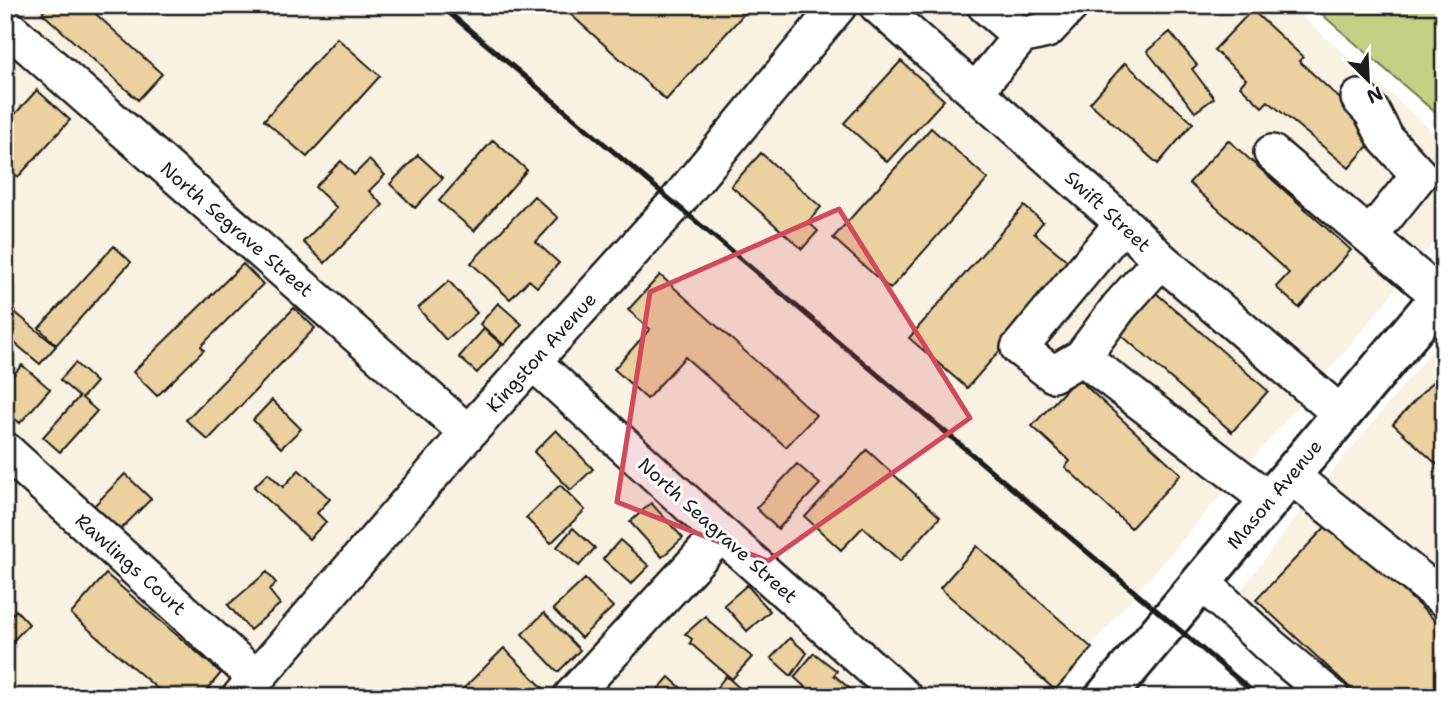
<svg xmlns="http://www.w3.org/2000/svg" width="1449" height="702" viewBox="0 0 1449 702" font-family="'Shantell Sans',sans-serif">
<rect width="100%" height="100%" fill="#fff"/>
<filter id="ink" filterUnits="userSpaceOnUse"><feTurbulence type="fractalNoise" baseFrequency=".0143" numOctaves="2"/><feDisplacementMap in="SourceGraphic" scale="14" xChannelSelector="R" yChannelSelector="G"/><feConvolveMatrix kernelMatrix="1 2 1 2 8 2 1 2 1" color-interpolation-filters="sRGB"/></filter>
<g filter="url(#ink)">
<path fill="#f9f1e2" d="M5 5H821L665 195 467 415 5 8Z
M857 5 1304 399 1116 617 1045 697H922L551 362 684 214Z
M895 5H1289L1444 141V229L1362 331 1320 380Z
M5 41 451 434 254 660 5 433Z
M1444 336V697H1308L1219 621 1207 636 1301 510Z
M534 380 703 534 553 697H257Z
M5 466 238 678 223 697H5Z
M723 552 886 697H589Z"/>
<path fill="#c4d185" stroke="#707650" stroke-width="2" d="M1311 5H1444V120Z"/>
<path fill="#ecd1a0" stroke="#1c1c1c" stroke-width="2" d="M49 5H86L162 74 138 100 42 13Z
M560 5H752L666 100Z
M1252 10 1303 57 1299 61 1378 134 1349 168 1268 101 1262 107 1240 86 1246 79 1214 50Z
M1170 32 1197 65 1192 69 1214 98 1195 112 1147 51Z
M337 38 380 76 307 157 264 120Z
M901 61 944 100 887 162 844 123Z
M1125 63 1193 123 1158 164 1090 103Z
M37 90 70 120 18 177 5 165V125Z
M931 128 988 179 890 289 833 238Z
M493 140 527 170 474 231 439 201Z
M1228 140 1351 250 1299 308 1276 287 1289 273 1189 183Z
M761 153 821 207 808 222 818 231 802 249 731 186Z
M418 155 443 178 415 208 390 184Z
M369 160 385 175 369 191 383 205 325 263 303 242 337 208 315 187 341 161 354 175Z
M534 196 558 218 536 242 559 263 537 287 529 280 510 299 471 263Z
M1024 206 1043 222 1034 233 1074 266 967 388 909 338Z
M114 246 131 262 56 345 39 328Z
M243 264 263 284 201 346 204 350 157 396 133 372Z
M660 275 816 415 786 447 685 357 647 399 614 369 650 329 628 310Z
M449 281 477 313 446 340 418 308Z
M1156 293 1268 391 1232 432 1120 334Z
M498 303 522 324 504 345 480 324Z
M5 304 56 346 40 364 5 335Z
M294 308 315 328 208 440 186 420Z
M484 329 502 345 477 373 459 357Z
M75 363 96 382 82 398 97 411 60 452 43 437 79 397 60 380Z
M22 365 50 389 20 423 5 411V384Z
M1438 376 1444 381V471L1393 424Z
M1077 378 1181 474 1131 528 1065 467 1070 461 1032 426Z
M272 400 301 429 281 448 253 420Z
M556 430 593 469 571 490 534 452Z
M867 450 940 517 900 561 863 527 841 550 805 517Z
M797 464 820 484 778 529 756 508Z
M299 470 330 499 317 513 326 522 309 539 254 487 268 473 283 487Z
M125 474 151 499 119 531 89 511Z
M560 485 585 510 551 543 526 518Z
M651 503 683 538 662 557 630 522Z
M1330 522 1442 627 1444 626V697H1360L1256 600Z
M573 528 595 548 579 566 557 547Z
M620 540 649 566 631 584 603 559Z
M977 546 1092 648 1055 690 940 588Z
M267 572 276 583 269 590 280 604 250 630 228 605Z
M106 574 221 673 201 697H167L71 614Z
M585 579 613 607 581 638 553 609Z
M747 585 770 611 747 631 724 605Z
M16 610 29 624 10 644 5 639V621Z
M544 613 580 650 558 672 522 634Z
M706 616 709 621 752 657 732 679 690 643 692 639 685 634Z
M790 638 807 653 791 676 771 658Z
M504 648 546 691 540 697H518L513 691 507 697H468L462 690Z
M814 653 837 671 834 675 859 697H816L794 677Z
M726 676 743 691 738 697H721L714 691Z
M669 677 691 697H642L649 689 655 693Z"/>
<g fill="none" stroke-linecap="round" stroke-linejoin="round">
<defs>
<path id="minor" d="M877 5 1123 223 1161 260 1341 414
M5 25 468 433
M1021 36 1047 30 1071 5
M975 92 1021 36 985 5
M1359 98 1372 112 1386 139 1419 175 1370 236
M1272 153 1423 282 1444 292
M1161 260 1119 307 1082 357 1269 500
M1082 357 1053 374 1019 348 1123 223
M533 362 721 534 904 697
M5 450 256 678
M1290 475 1444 599
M1201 581 1270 646 1331 697
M240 697 468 433 675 204 839 5
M571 697 721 534"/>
<path id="major" d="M1105 697 1444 292"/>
</defs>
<use href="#minor" stroke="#1c1c1c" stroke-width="40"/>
<use href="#major" stroke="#1c1c1c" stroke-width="44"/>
<use href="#minor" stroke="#fff" stroke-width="35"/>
<use href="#major" stroke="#fff" stroke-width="38"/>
<path stroke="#1c1c1c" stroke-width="5" d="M440 5 1259 697"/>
</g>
</g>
<path fill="#d1495b" fill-opacity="0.2" stroke="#d1495b" stroke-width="5" stroke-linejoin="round" d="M839 209 970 418 768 561 617 502 650 292Z"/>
<g text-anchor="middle" stroke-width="6" stroke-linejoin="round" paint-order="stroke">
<g font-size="19" fill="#1c1c1c" stroke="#fff">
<text transform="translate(1108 211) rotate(43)" y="7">Swift Street</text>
<text transform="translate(237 229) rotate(41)" y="7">North Segrave Street</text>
<text transform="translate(541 352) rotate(-48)" y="7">Kingston Avenue</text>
<text transform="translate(1274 494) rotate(-50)" y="7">Mason Avenue</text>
<text transform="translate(718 530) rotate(42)" y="7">North Seagrave Street</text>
<text transform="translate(131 564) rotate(42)" y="7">Rawlings Court</text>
</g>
</g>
<rect width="1449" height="702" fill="none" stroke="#fff" stroke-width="28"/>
<rect x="14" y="14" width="1421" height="674" fill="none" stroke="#1c1c1c" stroke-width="2.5" filter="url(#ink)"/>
<g transform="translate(1368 80) rotate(156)" stroke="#ffffff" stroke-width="5" paint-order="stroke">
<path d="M0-5L12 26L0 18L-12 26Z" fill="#1c1c1c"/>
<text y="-10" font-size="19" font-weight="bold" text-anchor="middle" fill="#1c1c1c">N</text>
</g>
</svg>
